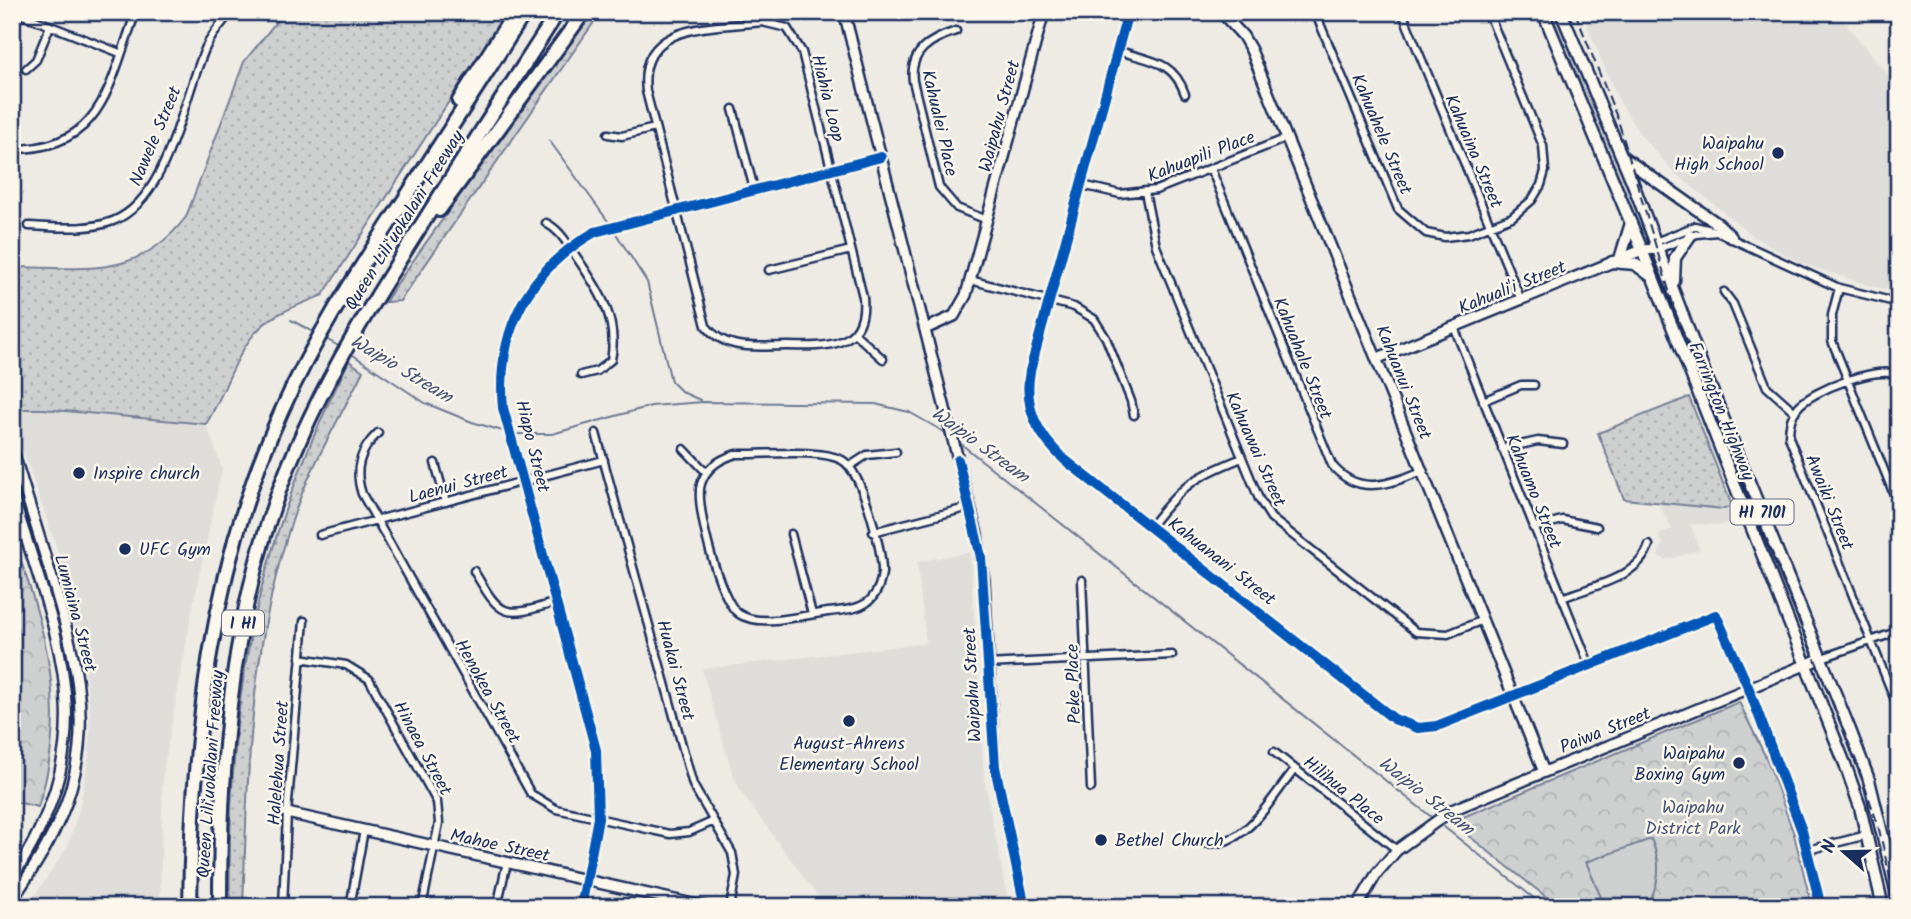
<svg xmlns="http://www.w3.org/2000/svg" width="1911" height="919" viewBox="0 0 1911 919" font-family="Kalam,sans-serif">
<defs>
<pattern id="grass-dots" width="8" height="8" patternUnits="userSpaceOnUse" patternTransform="scale(1.75)"><rect width="8" height="8" fill="#cecfcf"/><path d="M2 2h.1M6 6h.1" fill="none" stroke="#b0b2b4" stroke-width="1.8" stroke-linecap="round"/></pattern>
<pattern id="park-crowns" width="20" height="18" patternUnits="userSpaceOnUse" patternTransform="scale(1.75)"><rect width="20" height="18" fill="#cecfcf"/><path d="M2 6a3 3 0 1 1 6 0M12 15a3 3 0 1 1 6 0" fill="none" stroke="#b0b2b4"/></pattern>
</defs>
<rect width="100%" height="100%" fill="#eeebe4"/>
<filter id="ink" filterUnits="userSpaceOnUse"><feTurbulence type="fractalNoise" baseFrequency=".0143" numOctaves="2"/><feDisplacementMap in="SourceGraphic" scale="14" xChannelSelector="R" yChannelSelector="G"/><feConvolveMatrix kernelMatrix="1 2 1 2 8 2 1 2 1" color-interpolation-filters="sRGB"/></filter>
<g filter="url(#ink)">
<path fill="#deddda" d="M1582 12H1836L1899 89V292L1871 286 1801 263 1756 238 1675 173 1639 133 1616 95Z
M12 409H43L206 424 222 468 192 610 163 773 160 907H27L68 846 79 810 89 757 90 713 86 675 57 548 12 419Z
M1658 502 1724 509 1732 506 1738 520 1720 525 1690 524 1700 550 1665 560 1658 556 1663 543 1658 535 1672 529Z
M970 552 984 777 1009 907H826L741 792 732 772 702 669 926 643 917 562Z"/>
<path fill="url(#grass-dots)" stroke="#747f96" stroke-width="2" d="M284 12H507L323 295C308 301 292 307 277 315 238 336 229 388 206 424L43 409H12V267C84 267 137 281 186 217L244 62Z
M590 12H601L400 301 385 302C450 203 526 112 590 12Z
M1550 12H1555L1629 181 1646 229 1640 230Z
M349 361 363 371C341 416 313 462 296 509 249 643 248 768 243 907H230C226 700 255 546 349 361Z
M1689 397 1732 506 1724 509 1624 499 1598 433Z"/>
<path fill="url(#park-crowns)" stroke="#747f96" stroke-width="2" d="M12 536C46 629 70 710 38 807L12 801Z
M1739 702 1768 762 1794 834 1812 907H1559L1451 822Z"/>
<path fill="#cecfcf" stroke="#747f96" stroke-width="2" d="M1651 839C1662 863 1661 885 1645 907H1605L1586 862Z"/>
<g fill="none" stroke-linecap="round" stroke-linejoin="round">
<path stroke="#6d7892" stroke-width="2" d="M549 140 610 224
M615 232 647 282 671 381 682 392 700 400
M291 320 315 333
M326 339 342 348
M350 353 425 403 472 422 506 432
M515 434H552L651 406 703 402 875 404 909 412 946 433
M956 440 1434 819
M1439 823 1545 907"/>
<defs>
<path id="street" d="M15 12 120 53
M1128 12 1030 371C1023 408 1038 436 1065 460L1394 719 1418 728 1437 726 1716 615 1749 689 1802 831 1821 907
M1315 12 1398 209 1426 233 1445 237 1469 234 1512 217 1532 200 1541 185 1545 171 1543 146 1488 12
M1402 12 1521 300
M762 22 787 28 802 52 863 297C868 349 824 347 787 346 757 346 726 352 706 326L646 91C637 21 715 28 762 22Z
M956 31C931 39 909 51 913 81L939 187 957 208 987 220
M1119 51C1150 61 1173 60 1185 94
M26 69 36 60 50 26
M733 109 754 189
M608 134 622 136 655 128
M12 149C104 150 109 83 136 12
M1211 169 1332 465C1358 497 1390 484 1422 471
M1082 185 1120 194 1156 190 1287 138
M1145 192 1156 246 1259 499 1271 518 1416 632 1448 634 1483 620
M546 223C560 230 566 242 575 255 598 288 619 318 611 360L597 371 581 375
M29 226C56 227 87 231 113 221 169 199 183 97 206 47 212 34 222 23 231 12
M1653 243 1695 226 1715 231
M1658 249 1697 234 1717 232 1839 288 1899 303
M769 270 851 250
M970 280 1074 307 1094 319 1106 338 1131 401 1134 415
M1839 288 1832 315V341L1899 507
M1724 292 1733 304 1767 387 1795 412
M1454 327 1589 664
M854 333 883 359
M1899 375C1878 365 1813 390 1798 407 1791 415 1789 426 1789 437L1899 710
M1483 401 1521 385H1534
M378 433C359 451 354 470 362 494L531 794 556 809 670 834 689 832 712 822
M596 433 693 785 732 853 736 875 730 907
M684 449 706 472
M1502 449 1538 441 1563 444
M736 454C763 455 819 448 842 460 862 471 883 550 882 573 881 581 878 591 872 598 862 610 843 610 828 612 803 615 761 628 739 614 720 602 694 504 701 484 706 467 720 459 736 454Z
M435 463 446 502
M850 466 867 455 896 452
M1150 527C1182 485 1194 477 1242 458
M1533 528 1562 520 1597 527
M873 532 970 507
M791 534 812 614
M320 535 604 460
M474 571C502 619 504 618 557 602
M1082 580 1091 788
M1562 598C1592 586 1639 578 1649 545
M300 658 346 665 369 679 437 802 439 823 422 907
M1822 658 1899 631
M987 664 1172 655
M1274 752 1397 850
M1199 842C1244 853 1270 799 1295 769
M1808 850 1867 835
M283 907 287 813 304 621
M350 907 364 830
M497 907 507 862"/>
<path id="secondary" d="M844 12 977 534 984 580 995 767 1025 907
M1221 12 1243 36 1251 50 1544 772
M925 329 954 316 966 295 1044 12
M1378 358 1642 250 1658 249
M12 448C25 490 38 532 51 575 72 646 93 713 71 788 59 830 36 865 12 900
M12 494C58 643 107 733 12 878
M287 813 706 907
M581 907 598 818 596 750 503 408C496 331 528 270 595 232L881 157
M1357 907 1377 873 1397 850 1452 810 1822 658"/>
<path id="primary" d="M1543 12 1642 250 1845 764 1860 807 1883 907
M1561 12 1632 181 1702 366 1850 730 1869 780 1899 902
M1624 158 1719 225 1731 237
M1620 259 1631 223
M1612 262 1635 264 1651 276
M1674 281 1675 258 1690 236"/>
<path id="highway" d="M459 101 515 12
M439 210 584 12
M190 907C192 738 211 565 282 410 317 332 364 262 410 191 449 131 487 72 525 12
M220 907C220 771 229 635 274 505 309 403 366 312 424 221 468 151 513 82 558 12"/>
</defs>
<use href="#street" stroke="#1b2f5e" stroke-width="11"/>
<use href="#secondary" stroke="#1b2f5e" stroke-width="14"/>
<use href="#primary" stroke="#1b2f5e" stroke-width="15"/>
<use href="#highway" stroke="#1b2f5e" stroke-width="18"/>
<use href="#street" stroke="#fbf7ec" stroke-width="6"/>
<use href="#secondary" stroke="#fbf7ec" stroke-width="9"/>
<use href="#primary" stroke="#fbf7ec" stroke-width="10"/>
<use href="#highway" stroke="#fbf7ec" stroke-width="12"/>
<path stroke="#1b2f5e" stroke-width="2" stroke-dasharray="10 5" stroke-linecap="butt" d="M1575 12 1618 120 1676 314 1857 763 1878 825 1897 907"/>
<defs>
<path id="cycleway" d="M1128 12 1030 371C1023 408 1038 436 1065 460L1394 719 1418 728 1437 726 1716 615 1749 689 1802 831 1821 907
M958 460 981 557 995 767 1025 907
M581 907 598 818 596 750 503 408C496 331 528 270 595 232L881 157"/>
</defs>
<use href="#cycleway" stroke="#fbf7ec" stroke-width="15"/>
<use href="#cycleway" stroke="#0057b8" stroke-width="10"/>
</g>
</g>
<g fill="#1b2f5e" stroke="#fbf7ec" stroke-width="2.5">
<circle cx="1778" cy="153" r="7"/>
<circle cx="79" cy="473" r="7"/>
<circle cx="125" cy="549" r="7"/>
<circle cx="849" cy="721" r="7"/>
<circle cx="1739" cy="763" r="7"/>
<circle cx="1101" cy="840" r="7"/>
</g>
<g text-anchor="middle" stroke-width="5" stroke-linejoin="round" paint-order="stroke">
<g fill="#fbf7ec" stroke="#5e6b89" stroke-width="2">
<rect x="1730.5" y="499.5" width="63" height="25" rx="5"/>
<rect x="222" y="610.5" width="42" height="25" rx="5"/>
</g>
<g font-size="16" font-weight="bold" fill="#1b2f5e">
<text x="1762" y="518">HI 7101</text>
<text x="243" y="629">I H1</text>
</g>
<g font-size="18" fill="#1b2f5e" stroke="#fbf7ec">
<text transform="translate(828 98) rotate(76)" y="6">Hiahia Loop</text>
<text transform="translate(999 116) rotate(-75)" y="6">Waipahu Street</text>
<text transform="translate(940 123) rotate(77)" y="6">Kahualei Place</text>
<text transform="translate(1382 134) rotate(67)" y="6">Kahuahele Street</text>
<text transform="translate(155 136) rotate(-67)" y="6">Nawele Street</text>
<text transform="translate(1474 151) rotate(67)" y="6">Kahuaina Street</text>
<text transform="translate(1201 156) rotate(-21)" y="6">Kahuapili Place</text>
<text transform="translate(404 220) rotate(-58)" y="6">Queen Liliʻuokalani Freeway</text>
<text transform="translate(1512 287) rotate(-22)" y="6">Kahuali'i Street</text>
<text transform="translate(1303 358) rotate(68)" y="6">Kahuahale Street</text>
<text transform="translate(1404 382) rotate(68)" y="6">Kahuanui Street</text>
<text transform="translate(1722 411) rotate(68)" y="6">Farrington Highway</text>
<text transform="translate(533 446) rotate(76)" y="6">Hiapo Street</text>
<text transform="translate(1256 449) rotate(66)" y="6">Kahuawai Street</text>
<text transform="translate(458 484) rotate(-15)" y="6">Laenui Street</text>
<text transform="translate(1534 491) rotate(68)" y="6">Kahuamo Street</text>
<text transform="translate(1830 502) rotate(68)" y="6">Awaiki Street</text>
<text transform="translate(1222 561) rotate(38)" y="6">Kahuanani Street</text>
<text transform="translate(76 613) rotate(75)" y="6">Lumiaina Street</text>
<text transform="translate(676 670) rotate(75)" y="6">Huakai Street</text>
<text transform="translate(1073 684) rotate(-92)" y="6">Peke Place</text>
<text transform="translate(972 685) rotate(-93)" y="6">Waipahu Street</text>
<text transform="translate(488 691) rotate(61)" y="6">Henokea Street</text>
<text transform="translate(1605 730) rotate(-22)" y="6">Paiwa Street</text>
<text transform="translate(423 748) rotate(62)" y="6">Hinaea Street</text>
<text transform="translate(278 763) rotate(-86)" y="6">Halelehua Street</text>
<text transform="translate(210 774) rotate(-86)" y="6">Queen Liliʻuokalani Freeway</text>
<text transform="translate(1344 790) rotate(39)" y="6">Hilihua Place</text>
<text transform="translate(500 845) rotate(12)" y="6">Mahoe Street</text>
</g>
<g font-size="18" fill="#1b2f5e" stroke="#fbf7ec" text-anchor="start">
<text x="1764" y="149" text-anchor="end">Waipahu<tspan x="1764" dy="21">High School</tspan></text>
<text x="93" y="479">Inspire church</text>
<text x="139" y="555">UFC Gym</text>
<text x="849" y="749" text-anchor="middle">August-Ahrens<tspan x="849" dy="21">Elementary School</tspan></text>
<text x="1725" y="759" text-anchor="end">Waipahu<tspan x="1725" dy="21">Boxing Gym</tspan></text>
<text x="1115" y="846">Bethel Church</text>
</g>
<g font-size="18" fill="#48577a" stroke="#fbf7ec">
<text x="1693" y="813">Waipahu<tspan x="1693" dy="21">District Park</tspan></text>
</g>
<g font-size="19" font-style="italic" fill="#445378" stroke="#fbf7ec">
<text transform="translate(402 368) rotate(31)" y="7">Waipio Stream</text>
<text transform="translate(981 444) rotate(36)" y="7">Waipio Stream</text>
<text transform="translate(1427 795) rotate(38)" y="7">Waipio Stream</text>
</g>
</g>
<rect width="1911" height="919" fill="none" stroke="#fbf7ec" stroke-width="42"/>
<rect x="21" y="21" width="1869" height="877" fill="none" stroke="#1b2f5e" stroke-width="2.5" filter="url(#ink)"/>
<g transform="translate(1844 852) rotate(290)" stroke="#fbf7ec" stroke-width="5" paint-order="stroke">
<path d="M0-5L12 26L0 18L-12 26Z" fill="#1b2f5e"/>
<text y="-10" font-size="19" font-weight="bold" text-anchor="middle" fill="#1b2f5e">N</text>
</g>
</svg>
